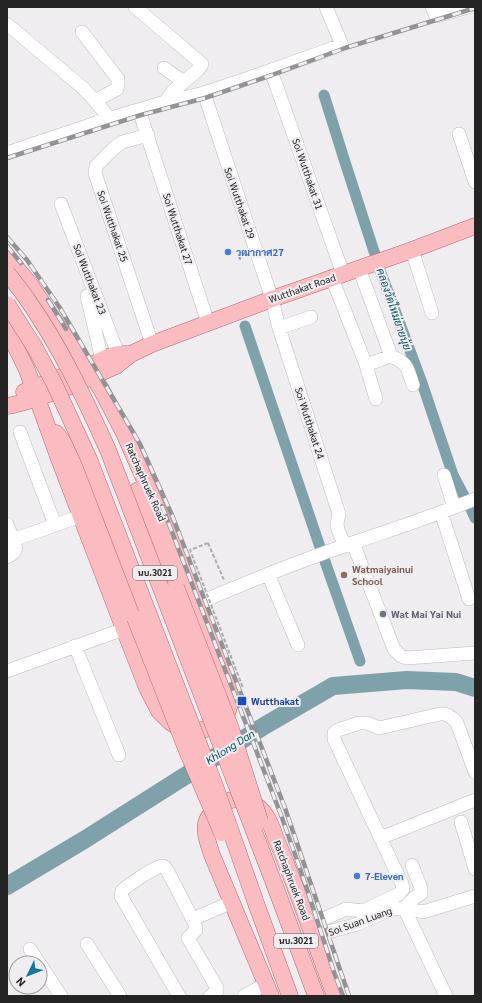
<svg xmlns="http://www.w3.org/2000/svg" width="482" height="1003" viewBox="0 0 482 1003" font-family="Georgia,Sarabun,serif">
<rect width="100%" height="100%" fill="#efedef"/>
<g fill="none" stroke-linecap="round" stroke-linejoin="round">
<path stroke="#7ea1aa" stroke-width="11" d="M324 95 344 159 381 273 422 383 453 475 471 509 475 518
M245 326 321 550 360 661"/>
<path stroke="#7ea1aa" stroke-width="18" d="M7 886 84 840 264 726 333 686 407 680 456 682 475 688"/>
<defs>
<path id="minor" d="M135 7 202 64 198 70 172 92 165 102
M432 7 436 16 468 7
M7 24 83 88 95 101 110 119
M82 32 118 79V84L117 89 95 101
M164 68 184 82
M272 75 275 82 343 274
M204 93 272 299 279 328 339 514 337 524 338 530 345 546
M139 110 208 323
M459 134 475 182
M148 135 122 142 114 148 96 166 95 173 152 344
M7 153 111 118 165 102 204 93 249 78 342 45 326 7
M61 204 118 354
M412 250 432 313
M332 278 366 365 391 356 359 268
M87 296 101 356
M279 328 311 317
M391 356C409 364 407 368 413 385
M366 365 376 399
M20 432 55 525
M444 475 454 507
M441 512 469 599
M7 524 16 548C15 553 12 555 7 557
M7 542 81 516
M353 543 394 649 401 656 407 658 475 653
M268 574 298 645
M196 604C245 583 294 563 344 546 387 531 432 517 475 499
M75 646 119 755
M7 671 124 629
M461 822 475 869
M380 838 475 800
M412 865 421 888V894L415 897 404 908 446 996
M193 919 232 902
M309 925 346 909 363 911 399 894 403 889 402 884 334 739V733L338 730 359 723H367L379 728 440 714C447 713 452 717 457 723L475 772
M314 939 328 932 358 924 391 909 404 908 423 912 475 896
M87 944 120 996
M30 949 39 963
M40 964 61 996
M179 996 121 896 122 891 124 889C130 884 156 866 162 866 165 866 165 868 167 870L195 924 196 930 188 938 217 988V991L210 996
M244 996 266 984"/>
<path id="major" d="M7 257 29 283 73 349 87 367 101 389 124 433 185 572 196 604 227 682 231 701 227 714 220 722 209 728 195 732 181 729 170 722 159 711 147 688 124 629 59 459 27 370 7 329
M24 392 87 367 110 356 118 354H131
M7 406 13 405 32 400 71 386 116 366 131 354 152 344 272 299 412 250 475 226
M56 433 66 446 74 463 135 618
M138 490 176 587
M275 886 316 996
M257 906 290 996
M271 996 212 855C209 845 204 834 206 823 208 816 214 810 219 806 238 793 257 800 268 819 271 825 274 832 276 839 283 854 288 869 294 884 308 921 321 959 335 996"/>
</defs>
<use href="#minor" stroke="#bdbbbd" stroke-width="14"/>
<use href="#major" stroke="#ad6a70" stroke-width="17"/>
<path stroke="#adacae" stroke-width="2" stroke-dasharray="4 2" stroke-linecap="butt" d="M208 543 224 580"/>
<use href="#minor" stroke="#fff" stroke-width="13"/>
<use href="#major" stroke="#fabcc1" stroke-width="16"/>
<defs>
<path id="rail" d="M7 158 141 115 205 98 272 75 345 48 475 8
M7 237 27 260 60 308 140 444 172 515 285 808 349 996
M7 246 21 263
M48 300 66 329
M162 506 281 815 305 883 334 972 343 996"/>
</defs>
<use href="#rail" stroke="#939294" stroke-width="4.5"/>
<use href="#rail" stroke="#efedef" stroke-width="3" stroke-dasharray="9" stroke-linecap="butt"/>
<defs>
<path id="major-bridge" d="M7 273C14 282 21 290 27 299 60 346 85 399 108 450L275 886
M7 304 34 346 53 381 89 459 215 786 257 906
M176 587 230 726 260 821
M135 618 187 751 222 833"/>
</defs>
<use href="#major-bridge" stroke="#ad6a70" stroke-width="17" stroke-linecap="butt"/>
<path stroke="#adacae" stroke-width="2" stroke-dasharray="4 2" stroke-linecap="butt" d="M208 543 190 550 243 688"/>
<use href="#major-bridge" stroke="#fabcc1" stroke-width="16"/>
</g>
<g fill="#3f7fe0" stroke="#efedef" stroke-width="1.5">
<circle cx="228" cy="252" r="4"/>
<circle cx="357" cy="876" r="4"/>
</g>
<circle fill="#8d6e63" stroke="#efedef" stroke-width="1.5" cx="344" cy="575" r="4"/>
<circle fill="#6b7280" stroke="#efedef" stroke-width="1.5" cx="383" cy="614" r="4"/>
<rect fill="#1a4fb4" stroke="#efedef" stroke-width="1.5" x="237" y="696" width="10" height="10" rx="2"/>
<g text-anchor="middle" stroke-width="4" stroke-linejoin="round" paint-order="stroke">
<g fill="#efedef" stroke="#616062" stroke-width="1">
<rect x="133" y="566" width="44" height="14" rx="3"/>
<rect x="274" y="934" width="44" height="14" rx="3"/>
</g>
<g font-size="9" font-weight="bold" fill="#242425">
<text x="155" y="576">นบ.3021</text>
<text x="296" y="944">นบ.3021</text>
</g>
<g font-size="10" fill="#242425" stroke="#efedef">
<text transform="translate(308 174) rotate(71)" y="4">Soi Wutthakat 31</text>
<text transform="translate(240 203) rotate(71)" y="4">Soi Wutthakat 29</text>
<text transform="translate(113 226) rotate(71)" y="4">Soi Wutthakat 25</text>
<text transform="translate(178 229) rotate(72)" y="4">Soi Wutthakat 27</text>
<text transform="translate(90 279) rotate(69)" y="4">Soi Wutthakat 23</text>
<text transform="translate(302 288) rotate(-19)" y="4">Wutthakat Road</text>
<text transform="translate(310 423) rotate(72)" y="4">Soi Wutthakat 24</text>
<text transform="translate(146 482) rotate(66)" y="4">Ratchaphruek Road</text>
<text transform="translate(292 880) rotate(69)" y="4">Ratchaphruek Road</text>
<text transform="translate(360 921) rotate(-20)" y="4">Soi Suan Luang</text>
</g>
<g font-size="10" font-weight="bold" fill="#366cbe" stroke="#efedef" text-anchor="start">
<text x="236" y="256">วุฒากาศ27</text>
<text x="365" y="880">7-Eleven</text>
</g>
<g font-size="10" font-weight="bold" fill="#785e54" stroke="#efedef" text-anchor="start">
<text x="352" y="573">Watmaiyainui<tspan x="352" dy="12">School</tspan></text>
</g>
<g font-size="10" font-weight="bold" fill="#5b616d" stroke="#efedef" text-anchor="start">
<text x="391" y="618">Wat Mai Yai Nui</text>
</g>
<g font-size="10" font-weight="bold" fill="#164399" stroke="#efedef" text-anchor="start">
<text x="251" y="705">Wutthakat</text>
</g>
<g font-size="11" font-style="italic" fill="#0a5665" stroke="#efedef">
<text transform="translate(394 309) rotate(71)" y="4">คลองวัดใหม่ยายนุ้ย</text>
<text transform="translate(230 747) rotate(-32)" y="4">Khlong Dan</text>
</g>
</g>
<rect width="482" height="1003" fill="none" stroke="#242425" stroke-width="16"/>
<g transform="translate(28 975) rotate(227)"><circle r="19" fill="#efedef" stroke="#9e9d9e"/>
<path d="M0-3L7 15L0 10L-7 15Z" fill="#1376a3"/>
<text y="-6" font-size="11" font-weight="bold" text-anchor="middle" fill="#242425">N</text>
</g>
</svg>
